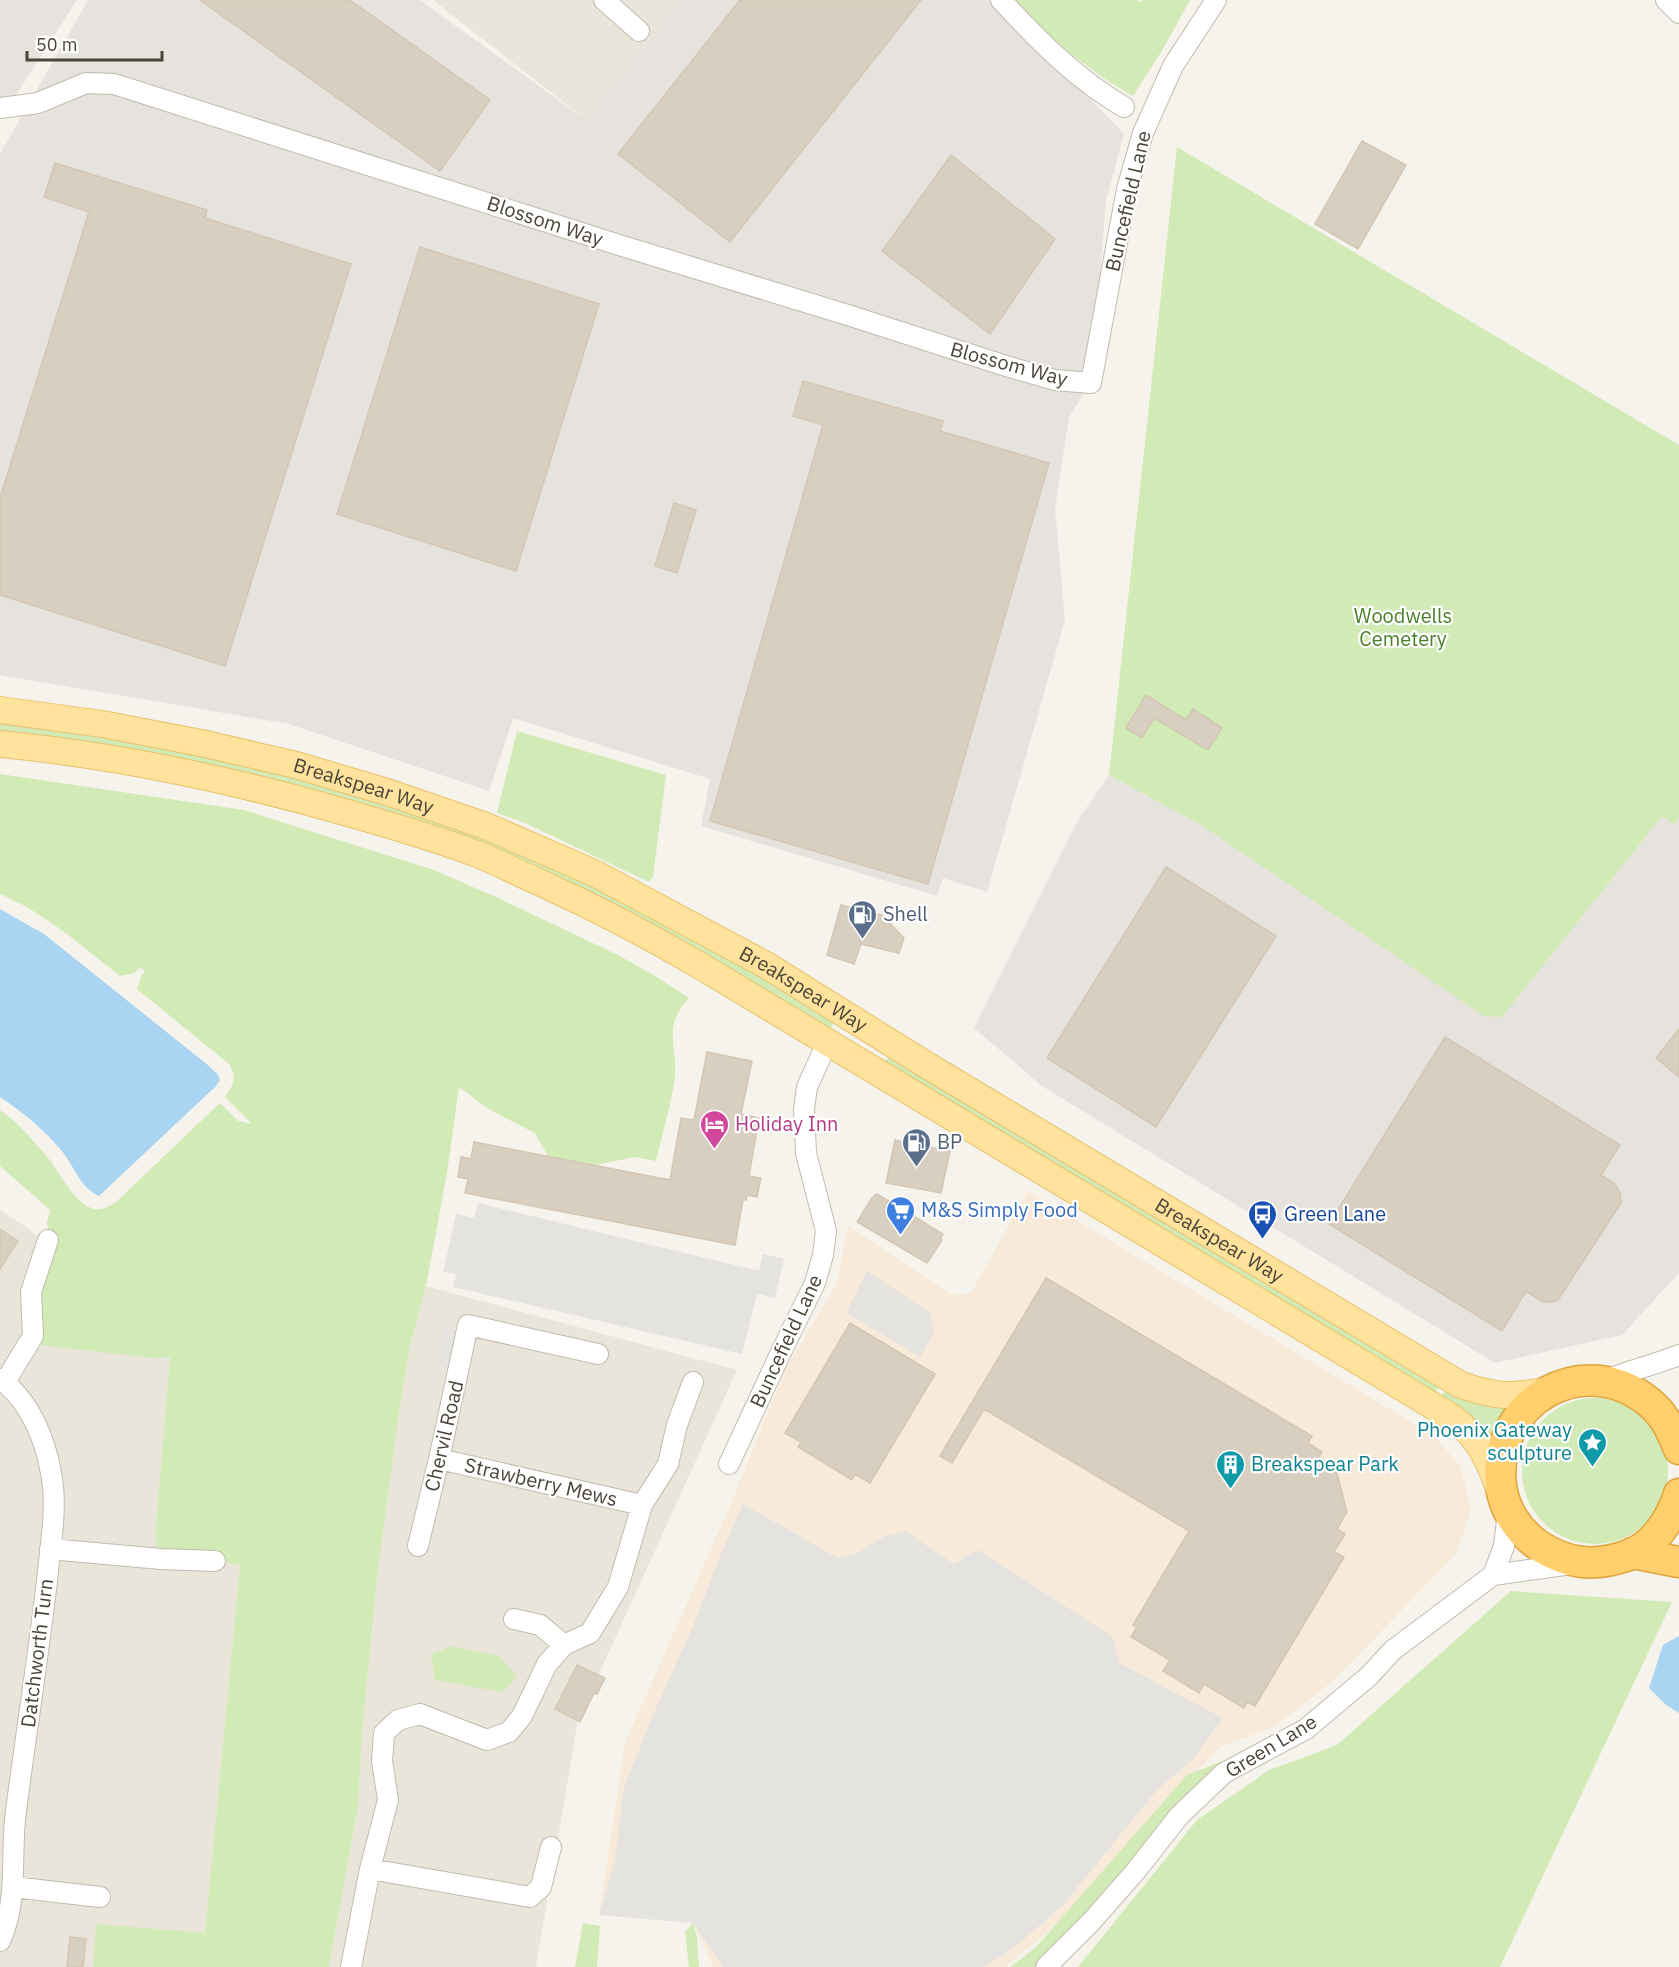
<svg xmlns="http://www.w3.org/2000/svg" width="1679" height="1967" viewBox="0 0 1679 1967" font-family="'IBM Plex Sans',sans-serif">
<rect width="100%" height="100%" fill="#f6f3ec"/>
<path fill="#eae5da" d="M433 0H681L586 120Z
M0 1210 29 1229 170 1357 155 1537 240 1565 205 1934 97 1924 93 1967H0Z
M426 1286 737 1370 578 1720 536 1967H329L358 1807 362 1734 377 1578 399 1413 410 1344Z"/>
<path fill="#f7ead8" d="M1028 1191 1434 1436 1461 1467 1471 1510 1456 1554 1333 1681 1274 1727 1220 1747 1147 1823 1064 1919 1005 1967H713L693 1923 599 1915 625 1743 729 1508 786 1368 837 1284 848 1226 952 1295 971 1293Z"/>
<path fill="#e6e2dd" d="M0 0H77L0 120Z
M88 0H420L586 120 681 0H995L1124 134 1106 200 1091 383 1069 417 1055 509 1065 620 987 892 943 878 937 896 701 826 710 779 513 718 489 791 289 724 0 675V154Z
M1109 775 1201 825 1502 1016 1662 816 1674 825 1679 817V1273L1622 1335 1495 1363 1042 1086 974 1028 1078 820Z"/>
<path fill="#d2eab5" d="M1013 0H1136L1139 2 1144 0H1190L1163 49 1133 96C1089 71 1048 37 1013 0Z
M1177 147 1679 445V817L1674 825 1662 816 1502 1017 1484 1016 1201 825 1109 775Z
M0 720 75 729 275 769 449 822 599 887 711 946 835 1021 829 1030 459 840 0 733Z
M517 731 666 775 653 877 649 882 525 823 497 813Z
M0 774 244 810 434 870 496 897 620 956 655 976 689 998C660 1029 680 1047 674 1083 670 1109 662 1135 656 1161L634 1157 592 1166 549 1158 535 1133 490 1110 459 1087 447 1173 426 1286 410 1345 399 1413 377 1578 362 1734 358 1807 329 1967H93L96 1924 205 1933 240 1565 215 1561 161 1559 155 1537 170 1357 153 1358 30 1344 49 1235 47 1223 50 1210 0 1166V1110C19 1123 34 1142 49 1159 60 1173 74 1202 91 1208 100 1212 108 1207 116 1202L220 1103 238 1121 252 1124 225 1097C234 1085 237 1077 229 1064L137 989 141 977 145 971 140 967 134 973 120 976C82 946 45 913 0 894Z
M890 1055 1441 1383 1435 1393 884 1063Z
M1447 1386 1479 1404 1514 1410 1492 1440 1474 1420 1441 1397Z
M1522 1471a73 73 0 1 1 146 0a73 73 0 1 1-146 0Z
M1511 1591 1672 1602 1500 1967H1078L1197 1820 1269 1770 1337 1745Z
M451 1646 499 1656 517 1677 502 1692 435 1680 431 1655Z
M1230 1758 1167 1816 1075 1935 1036 1967H1010L1036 1947 1187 1775Z
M583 1923 600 1926 597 1967H575Z
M693 1923 697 1937 699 1967H689L685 1932Z"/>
<path fill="#e5e3e0" d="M478 1203 759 1271 763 1254 784 1259 775 1298 757 1294 742 1354 453 1287 456 1274 443 1272 456 1214 474 1218Z
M867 1271 931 1313 933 1334 920 1357 846 1313Z
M444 1328 460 1331 452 1368 437 1365Z
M743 1504 838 1558 853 1555 883 1537 905 1531 954 1564 978 1550 1113 1637 1119 1663 1223 1718 1193 1759 1156 1791 1063 1905 1016 1946 983 1967H723L693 1923 599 1915 615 1859 624 1788 653 1715 694 1624 718 1561Z"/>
<path fill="#a9d4f2" d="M0 909 44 934 209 1066 218 1075 220 1080 215 1087 99 1196C80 1188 74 1165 61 1150 43 1129 23 1112 0 1097Z
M1679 1636V1713L1665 1704 1649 1688 1663 1645Z"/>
<path fill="#d8cfc1" stroke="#d3c7b4" stroke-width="1.5" d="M200 0H350L490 100 440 171Z
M740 0H921L730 242 618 154Z
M1362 141 1406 165 1358 249 1315 224Z
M951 155 1055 239 990 334 882 251Z
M55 163 207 210 205 218 351 264 225 666 0 595V498L89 212 44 197Z
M420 247 599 304 516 571 337 514Z
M803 381 943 421 940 431 1049 463 928 884 710 821 823 425 793 416Z
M674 503 696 510 677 573 655 566Z
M1146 695 1186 720 1193 709 1222 728 1208 750 1154 718 1142 738 1126 728Z
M1166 867 1276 936 1156 1127 1047 1058Z
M841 905 882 915 904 938 899 953 861 944 854 964 827 955Z
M1679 1029V1077L1656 1058Z
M1445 1037 1620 1145 1601 1175 1615 1184 1620 1193 1621 1203 1558 1300 1553 1302H1543L1526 1291 1502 1331 1329 1224Z
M707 1052 752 1061 741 1114 759 1118 749 1176 761 1178 757 1197 747 1195 746 1200H743L735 1245 465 1193 468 1179 458 1177 461 1157 471 1159 474 1142 670 1180 681 1118 694 1120Z
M895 1140 950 1151 941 1193 886 1183Z
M877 1194 943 1234 940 1239 942 1240 927 1263 857 1222 872 1198Z
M0 1229 18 1241 0 1269Z
M1046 1278 1312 1436 1308 1443 1322 1452 1318 1459 1336 1470 1347 1512 1337 1529 1345 1534 1334 1552 1344 1557 1255 1706 1247 1702 1244 1708 1204 1684 1199 1693 1163 1671 1170 1660 1131 1637 1137 1627 1133 1625 1189 1531 984 1409 952 1463 940 1456Z
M850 1323 935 1374 870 1483 855 1474 852 1480 798 1447 801 1442 785 1433Z
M577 1665 605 1678 597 1694 594 1693 580 1722 555 1709Z
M70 1937 86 1939 83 1967H67Z"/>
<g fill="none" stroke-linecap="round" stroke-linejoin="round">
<defs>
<path id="minor" d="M604 0 639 31
M1001 0C1038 40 1076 79 1124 107
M1666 0 1679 13
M0 108 38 103 86 83 114 84 619 245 851 316 1006 366 1055 380 1091 383 1127 189 1143 133 1173 66 1216 0
M0 1379C29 1400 45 1438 51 1473 58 1508 50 1546 47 1581 38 1658 26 1734 16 1811 10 1854 19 1900 0 1941
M1604 1381C1628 1371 1654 1365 1679 1355
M5 1382 33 1336 31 1292 48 1240
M439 1459 642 1505
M729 1464 782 1350 815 1283 823 1255 826 1231 806 1153 804 1109 807 1087 828 1041
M418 1546 439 1459 468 1325 598 1354
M50 1549 161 1559 215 1561
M1493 1575 1504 1546 1508 1512
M514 1619 540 1625 564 1645
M370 1869 530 1897 541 1887 551 1847
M13 1887 100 1897
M351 1967 370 1869 388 1800 382 1761 384 1733 398 1720 420 1714 487 1740 509 1732 522 1716 547 1664 564 1645 590 1633 618 1587 642 1505 668 1464 677 1425 693 1382
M1046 1967 1091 1922 1135 1872 1179 1816 1224 1773 1306 1729 1369 1676 1393 1650 1493 1575 1572 1564"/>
<g id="major">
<path id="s1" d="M0 710 102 724 201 743 296 765 387 792 486 826 596 874 766 965 928 1066 1461 1385C1499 1398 1512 1397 1550 1390"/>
<path d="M0 744C114 755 224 778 334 809 382 823 430 836 477 854 498 862 518 873 539 882 596 908 650 936 704 968L1453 1418C1479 1438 1488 1458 1499 1488"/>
</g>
<path id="highway" d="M1679 1449C1672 1432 1665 1415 1650 1403 1584 1348 1491 1401 1501 1486 1504 1510 1519 1532 1538 1545 1568 1565 1596 1567 1629 1555 1655 1545 1671 1519 1679 1494
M1632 1553 1679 1562"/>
</defs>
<use href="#minor" stroke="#c2bbae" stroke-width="22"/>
<use href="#major" stroke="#e6c16a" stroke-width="28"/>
<use href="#highway" stroke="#e0a43c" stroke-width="33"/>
<use href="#minor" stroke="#fff" stroke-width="20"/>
<use href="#major" stroke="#ffe39c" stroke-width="26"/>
<use href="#highway" stroke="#ffcf6e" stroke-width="30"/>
</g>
<defs>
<symbol id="fuel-pin" viewBox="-11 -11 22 30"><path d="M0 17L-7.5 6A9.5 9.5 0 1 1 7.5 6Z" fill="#5c6f8a" stroke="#fff"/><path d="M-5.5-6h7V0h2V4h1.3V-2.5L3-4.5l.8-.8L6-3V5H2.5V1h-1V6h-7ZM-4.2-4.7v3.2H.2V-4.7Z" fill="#fff"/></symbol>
<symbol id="hotel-pin" viewBox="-11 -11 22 30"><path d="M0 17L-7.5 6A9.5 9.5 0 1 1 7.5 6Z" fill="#d1479c" stroke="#fff"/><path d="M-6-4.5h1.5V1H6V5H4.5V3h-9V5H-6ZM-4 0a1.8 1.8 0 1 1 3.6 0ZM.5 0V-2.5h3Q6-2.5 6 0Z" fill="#fff"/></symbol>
<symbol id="supermarket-pin" viewBox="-11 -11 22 30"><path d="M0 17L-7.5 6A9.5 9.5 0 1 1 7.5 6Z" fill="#3f7fe0" stroke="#fff"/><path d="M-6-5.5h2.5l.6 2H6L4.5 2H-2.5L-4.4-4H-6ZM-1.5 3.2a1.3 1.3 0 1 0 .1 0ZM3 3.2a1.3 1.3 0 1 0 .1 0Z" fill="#fff"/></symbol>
<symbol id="bus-pin" viewBox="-11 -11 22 30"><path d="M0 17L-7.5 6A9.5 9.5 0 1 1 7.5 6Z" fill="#1a4fb4" stroke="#fff"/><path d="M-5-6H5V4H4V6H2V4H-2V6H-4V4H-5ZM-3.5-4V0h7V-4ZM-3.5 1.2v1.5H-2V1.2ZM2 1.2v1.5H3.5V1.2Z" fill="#fff"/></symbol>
<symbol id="sight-pin" viewBox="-11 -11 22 30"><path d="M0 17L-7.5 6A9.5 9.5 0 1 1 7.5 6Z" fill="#0f9aa8" stroke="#fff"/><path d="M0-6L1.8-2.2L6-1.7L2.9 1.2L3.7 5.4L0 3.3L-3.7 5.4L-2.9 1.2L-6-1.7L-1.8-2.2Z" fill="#fff"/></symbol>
<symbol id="building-pin" viewBox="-11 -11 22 30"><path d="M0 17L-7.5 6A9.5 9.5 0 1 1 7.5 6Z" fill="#0f9aa8" stroke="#fff"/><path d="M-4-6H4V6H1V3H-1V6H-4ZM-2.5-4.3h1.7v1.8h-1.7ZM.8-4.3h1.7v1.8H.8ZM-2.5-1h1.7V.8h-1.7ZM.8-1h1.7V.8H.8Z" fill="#fff"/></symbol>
</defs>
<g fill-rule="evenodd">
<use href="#fuel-pin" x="846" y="898" width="33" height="45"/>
<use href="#hotel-pin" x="698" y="1108" width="33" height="45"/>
<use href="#fuel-pin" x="900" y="1126" width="33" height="45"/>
<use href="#supermarket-pin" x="884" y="1194" width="33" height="45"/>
<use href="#bus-pin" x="1246" y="1198" width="33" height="45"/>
<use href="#sight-pin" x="1576" y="1426" width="33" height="45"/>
<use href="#building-pin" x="1214" y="1448" width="33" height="45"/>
</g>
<g text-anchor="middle" stroke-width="4.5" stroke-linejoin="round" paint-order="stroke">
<g font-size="20" fill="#4b4439" stroke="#fff">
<text transform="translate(1128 201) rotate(-77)" y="7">Buncefield Lane</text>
<text transform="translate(545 221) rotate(18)" y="7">Blossom Way</text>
<text transform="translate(1009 364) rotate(15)" y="7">Blossom Way</text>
<text dy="7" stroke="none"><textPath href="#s1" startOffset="372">Breakspear Way</textPath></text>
<text dy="7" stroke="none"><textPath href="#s1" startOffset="858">Breakspear Way</textPath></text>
<text dy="7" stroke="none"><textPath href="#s1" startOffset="1344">Breakspear Way</textPath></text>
<text transform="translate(786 1341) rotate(-65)" y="7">Buncefield Lane</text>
<text transform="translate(444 1436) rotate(-77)" y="7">Chervil Road</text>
<text transform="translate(541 1482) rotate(13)" y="7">Strawberry Mews</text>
<text transform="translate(37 1653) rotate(-83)" y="7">Datchworth Turn</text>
<text transform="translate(1271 1746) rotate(-31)" y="7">Green Lane</text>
</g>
<g font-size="20" fill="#4a7f2a" stroke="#fff">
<text x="1403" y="623">Woodwells<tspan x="1403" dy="23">Cemetery</tspan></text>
</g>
<g font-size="20" fill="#4e5e75" stroke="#fff" text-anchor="start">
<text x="883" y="921">Shell</text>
<text x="937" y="1149">BP</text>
</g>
<g font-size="20" fill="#b23c85" stroke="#fff" text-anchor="start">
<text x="735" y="1131">Holiday Inn</text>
</g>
<g font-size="20" fill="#366cbe" stroke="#fff" text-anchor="start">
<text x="921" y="1217">M&amp;S Simply Food</text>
</g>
<g font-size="20" fill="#164399" stroke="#fff" text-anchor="start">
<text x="1284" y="1221">Green Lane</text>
</g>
<g font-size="20" fill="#0d838f" stroke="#fff" text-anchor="end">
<text x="1572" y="1437">Phoenix Gateway<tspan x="1572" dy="23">sculpture</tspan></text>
<text x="1251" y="1471" text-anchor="start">Breakspear Park</text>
</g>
</g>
<path d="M27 51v9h135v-9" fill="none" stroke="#4b4439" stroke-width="3"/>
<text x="36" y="51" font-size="18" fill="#4b4439" stroke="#ffffff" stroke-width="4.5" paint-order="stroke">50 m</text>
</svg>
